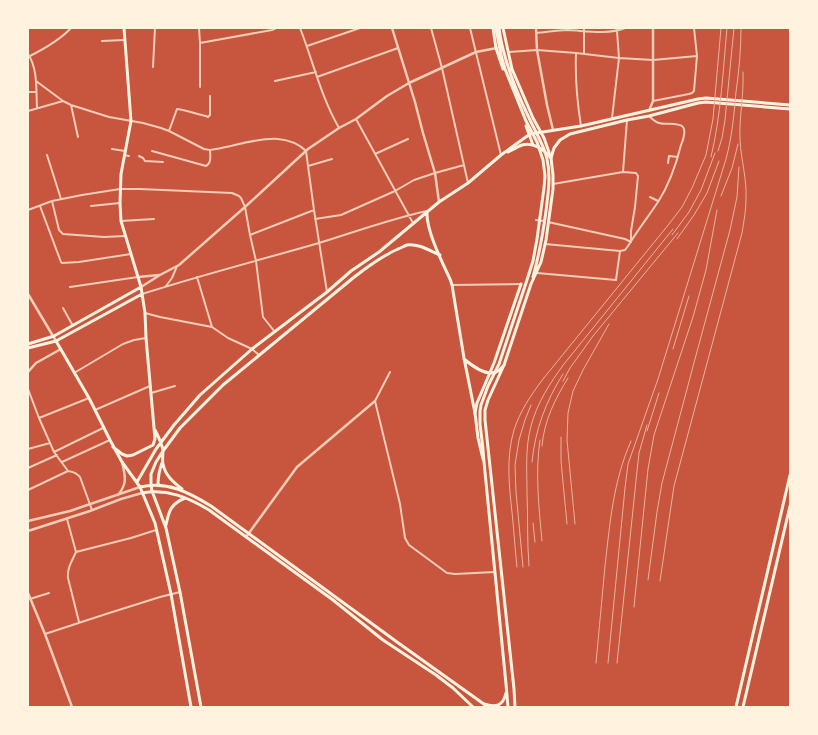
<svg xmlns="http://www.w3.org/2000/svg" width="818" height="735" viewBox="0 0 818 735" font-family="Cabin,sans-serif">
<rect width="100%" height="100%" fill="#c8553d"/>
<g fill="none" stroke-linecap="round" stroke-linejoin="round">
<path stroke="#f1ccb7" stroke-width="2" d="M199 28 200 43V87
M300 28C313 61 321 97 339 128
M431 28 442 68 468 183
M470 28 501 155
M584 28V54
M536 33C547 32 558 30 568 30 587 31 607 35 625 28
M102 41 124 40
M200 43 272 30 276 28
M307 46 360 28
M509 52 537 50 576 53 619 58 653 60 697 56
M576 53C575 78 577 101 581 126
M28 54C38 69 36 90 37 108
M28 57C42 50 60 40 71 28
M153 67 155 28
M317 77 398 48
M36 81 63 101 71 105 109 117 143 123 161 128 169 131 204 149 210 150 216 149C234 146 261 137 278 139 289 140 299 144 306 151L314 210 327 292
M275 81 316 72
M28 92H36
M653 101 689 94 692 93 694 91 697 56 694 28
M71 105 78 137
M28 111 63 101
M612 118 619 58 617 31 616 28
M356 119 413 223
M169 131 177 109C182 109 200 115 206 116L208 117 210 115V96
M112 149 125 151
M152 151 206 166C212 163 210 155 210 150
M375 154 408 139
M47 155 61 199
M124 155 129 156
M139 156 143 158 145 161 163 162
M668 163 669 156 678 157
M308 166 332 159
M623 172 627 120
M553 184 623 172 636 173 638 176 635 207 631 231V241
M650 197 658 201
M52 201 59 230 63 234 104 237 125 236
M40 206 61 262 62 263 79 262 131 254
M91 206 120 203
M28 210 52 201 82 195 120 189H140L232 193 239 196 241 198 245 207 250 235 256 261 263 317 275 332
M315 219 341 215 395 191 414 180 435 173 464 165
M536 220 544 221
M121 221 154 219
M548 222 625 239 631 242
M250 235 314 210
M545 244 620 251 625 250 628 246C637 231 648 217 658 202 669 185 676 165 681 145 683 141 686 131 683 127 679 122 665 125 659 123 655 122 652 119 649 116
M537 273 616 280 620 251
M197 277 212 327
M452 285 521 284
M166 286 172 278 177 266
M70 287 138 277
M142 294C201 275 260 260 319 243 355 232 390 219 427 211
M63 308 73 326
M145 313 160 317 212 327 228 338 252 349 259 355
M390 372 375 401 400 504 405 538 409 545 447 573 455 574 495 572
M74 373 123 344 134 340 146 338
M28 389 39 418 54 452 68 471C74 472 77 473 80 477L92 510
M151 393 175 386
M95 410 150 386
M39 418 89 398
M28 449 50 443
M54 452 103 428
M62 462 110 440
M28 468 57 455
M28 490 68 471
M67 519 76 552
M76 552 131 538 156 530
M76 552C72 561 67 568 68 578L79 622
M30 599 49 593
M45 634 106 614 160 597 180 592"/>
<path stroke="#f1ccb7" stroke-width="2.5" d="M392 28 415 102 423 133 435 173 439 202
M536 28 537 50 547 105 553 130
M649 111 653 101V28
M138 277 159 275
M141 287 160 275 179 265 245 207 308 149 339 128 356 119 387 96 409 83 476 52 497 48
M28 294 56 341
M28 372 36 363 61 349
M118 495C128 483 125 476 122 462
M28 521 70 511 140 487
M28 531 90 511 121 499 142 493
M246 537 297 467 375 401
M28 593 45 634 72 707"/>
<path stroke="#fff3e0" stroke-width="3" d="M508 152C512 150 517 147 522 145 534 142 543 149 550 157
M551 158 554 148 560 140 570 134 627 120 649 116 698 103 706 102 790 109
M427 212C426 230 442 262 450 279L452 285 464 358 475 413 478 438 483 459
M56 341 89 398 110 440 122 462 140 487 155 523 171 594 191 707
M28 344 54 336 141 287
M28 348 56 341 142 294
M464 359C471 365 486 376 496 372 499 371 502 367 504 365
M155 430C158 436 162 443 163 451 163 455 162 460 163 464 165 475 173 482 182 489
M113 447 122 454 127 456 133 455 153 445 155 439 146 338 145 313 141 287 121 221 120 203 121 174 131 121 124 28
M137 482 156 449 174 425 200 395 252 349 327 292 351 271 379 252 439 202 468 183 501 155 530 134 581 126 698 99 706 98 790 105
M158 485C158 477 159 471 162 463
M140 487C168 481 188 492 211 506L397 642 488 707
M142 493C167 488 189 498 209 510L333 600 383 640 436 675 453 688 473 707
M166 525C169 510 171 504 185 498
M201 707 180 592 166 528 152 491 151 485V474L156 462 163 451 180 428 223 385 353 278C367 267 382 256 398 249 401 248 404 246 407 245 418 243 430 251 440 255"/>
<path stroke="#fff3e0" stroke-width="3" d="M493 28 496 48 503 69
M496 28 501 55 505 69 526 121 537 142 543 160 545 176 544 188 537 239 533 261 526 283 499 364 488 386 481 405 480 411V424L483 449 484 462 506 684 508 707
M499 28C503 60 516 91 530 120 536 133 544 145 547 159 551 176 548 194 546 211 543 233 539 255 533 277
M503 28 512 69 533 118 544 138 551 158 553 175V189L546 240 541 262 531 284 504 365 488 400 485 410V420L514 689 515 707
M526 126 533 145
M475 413 477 403 494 363 521 284
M484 704C496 708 503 706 506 693
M736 707 790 475
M743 707 790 506"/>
<path stroke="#e9b49f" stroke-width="1" d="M718 151 722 138 725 120 734 28
M711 157C721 115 723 71 727 28
M721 196 732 168 738 144
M672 235 689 212 701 190 715 153
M677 239 694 215 707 193 719 161
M673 349 689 296
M563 381 570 368 593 336 678 233
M647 431 659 393
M561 437V461L567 524
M540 440C535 473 539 508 542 541
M542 446C544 421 555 399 568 378
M532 462C535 430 546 401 563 374
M533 523 535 542
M575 524 567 440 568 413 573 391 583 370 609 324
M529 566C527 542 528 517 527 493 527 471 525 448 531 426 537 403 550 383 564 364L673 229
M517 567C515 549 514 531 512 512 509 485 506 457 514 430 520 411 531 395 543 379L669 224 682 207 692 188 706 155 713 119 721 28
M523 567 516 492 515 465 519 440 525 420 531 405
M648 580 657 512 662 483 695 359 730 230 737 197 739 167
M660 581 674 486 742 233C744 221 746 210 746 199 747 179 741 160 740 140 739 117 744 95 743 72
M634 607 648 469 654 435 693 317 706 270 717 210
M596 663C599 631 602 598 605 566 610 523 613 482 631 441
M608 663 625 488 628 464 658 379 726 159C732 137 734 115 736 92 739 71 741 50 741 28
M617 663 637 471 639 453 647 425"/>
</g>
<rect width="818" height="735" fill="none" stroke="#fff3e0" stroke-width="58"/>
</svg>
